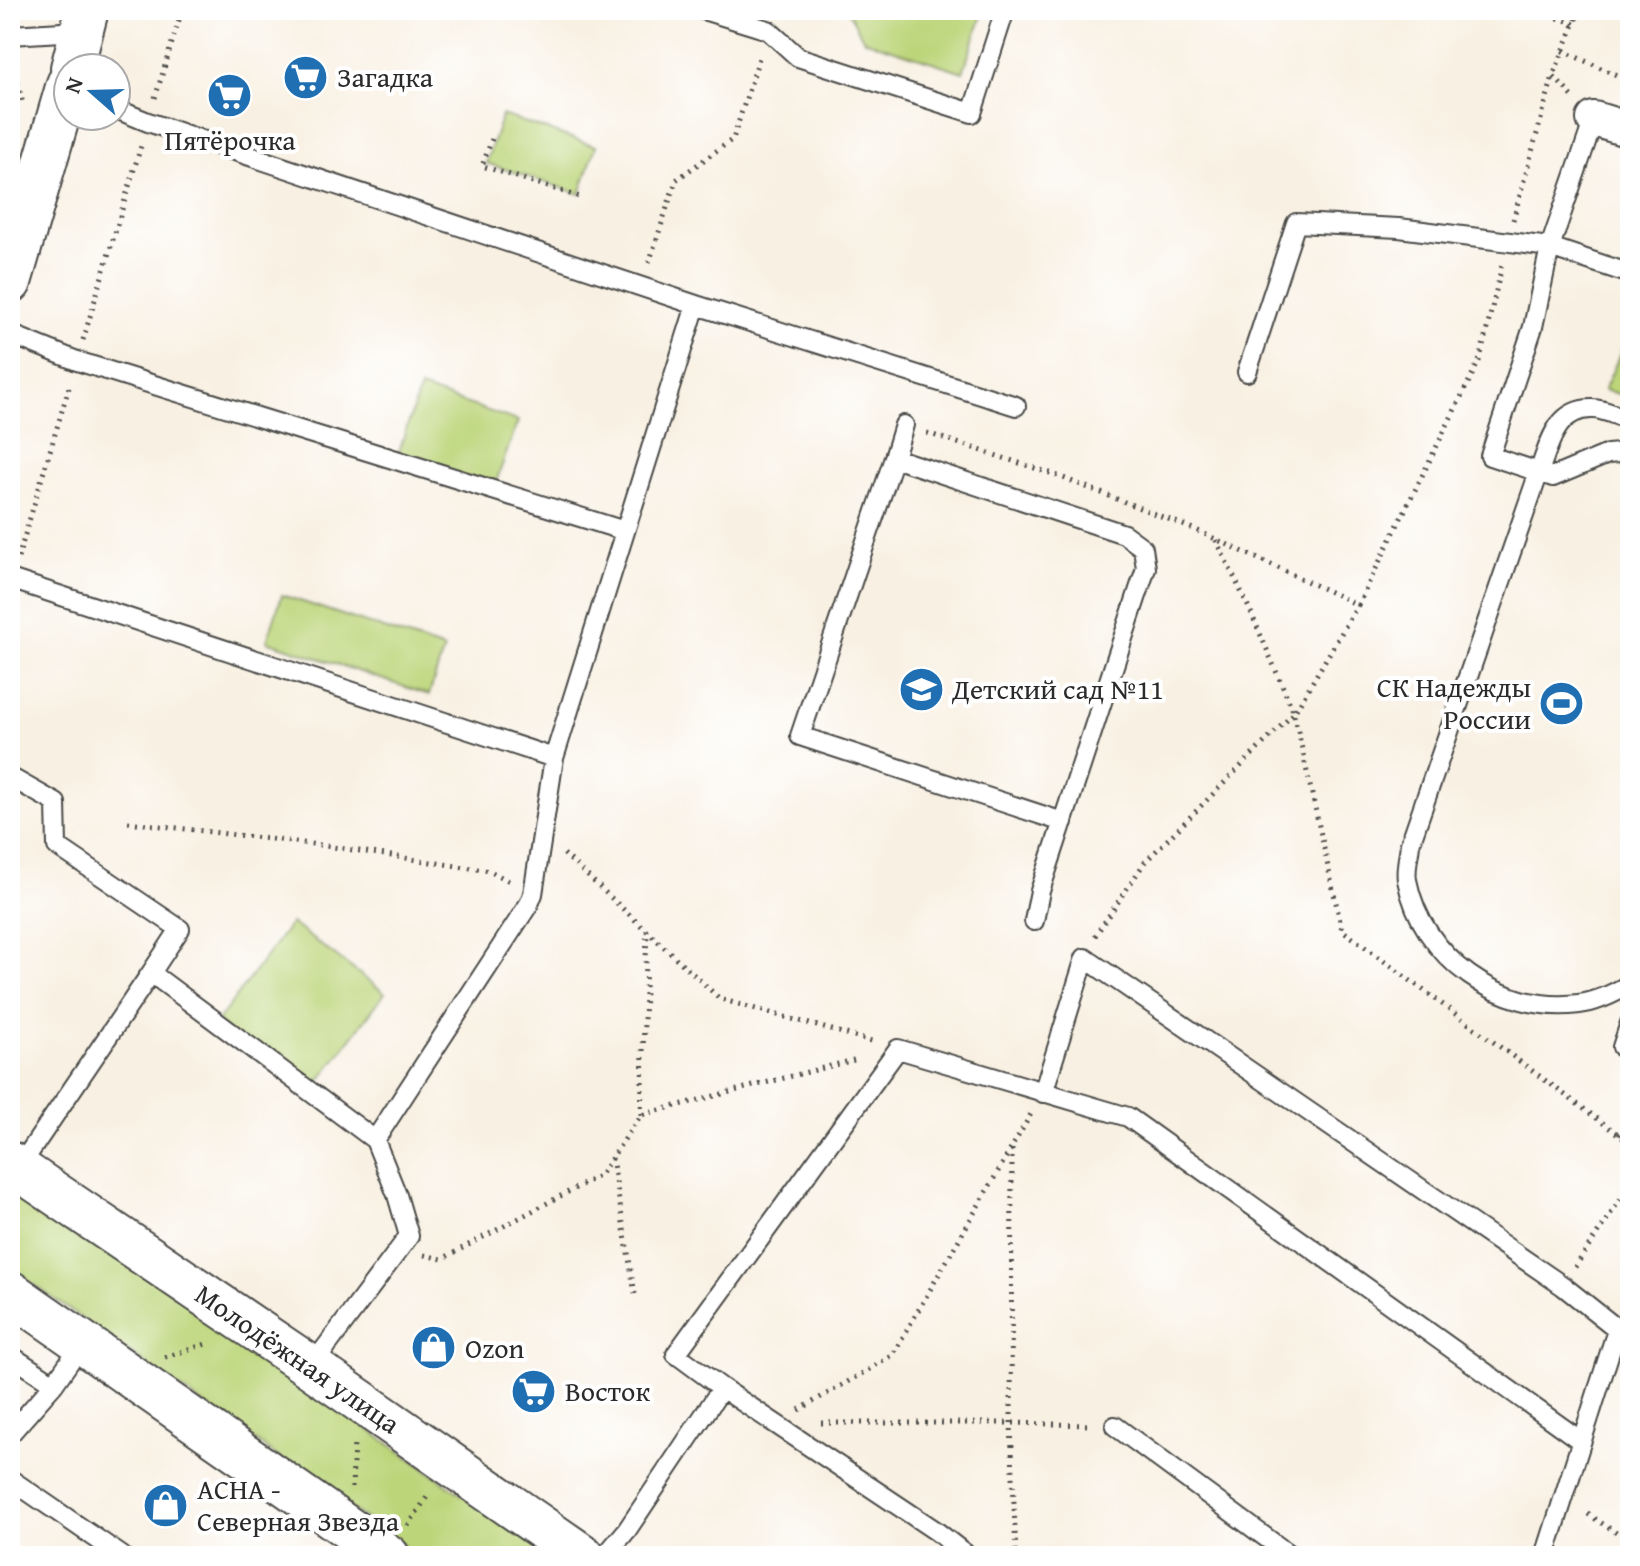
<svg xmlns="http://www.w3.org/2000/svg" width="1640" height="1566" viewBox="0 0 1640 1566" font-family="'Gentium Book Plus',serif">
<rect width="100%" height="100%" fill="#fff"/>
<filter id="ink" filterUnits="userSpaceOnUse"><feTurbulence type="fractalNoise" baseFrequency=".0125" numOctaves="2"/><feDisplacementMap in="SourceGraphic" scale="16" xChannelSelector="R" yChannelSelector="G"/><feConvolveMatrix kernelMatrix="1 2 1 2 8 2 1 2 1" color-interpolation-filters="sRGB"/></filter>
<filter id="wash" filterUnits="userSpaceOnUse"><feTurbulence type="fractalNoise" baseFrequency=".006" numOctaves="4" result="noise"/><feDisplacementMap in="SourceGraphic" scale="32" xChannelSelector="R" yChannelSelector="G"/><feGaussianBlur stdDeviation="1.8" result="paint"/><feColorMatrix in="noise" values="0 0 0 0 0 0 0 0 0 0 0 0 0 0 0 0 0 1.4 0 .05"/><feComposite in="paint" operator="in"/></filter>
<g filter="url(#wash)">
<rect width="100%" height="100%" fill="#f8f0e2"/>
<path fill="#bcd579" stroke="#748052" stroke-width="2" d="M847 10H984L963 72 864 40Z
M502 115 596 146 580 194 486 163Z
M1630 332V397L1604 390Z
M420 388 518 421 493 490 396 460Z
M282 595 444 649 429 695 267 641Z
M291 923 385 993 311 1092 217 1022Z
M10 1179 550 1556H418L10 1268Z"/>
</g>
<g filter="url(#ink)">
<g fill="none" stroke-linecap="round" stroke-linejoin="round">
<defs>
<path id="service" d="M703 10 768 30 798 57 972 113 1005 10
M10 35 80 31
M1594 119 1550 247 1630 274
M696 305 1016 406
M10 334 77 361 625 531
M1247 372 1296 223 1399 228 1550 247 1533 327 1490 456 1539 472C1549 445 1556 408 1593 409 1604 409 1619 417 1630 420
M1630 452 1608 454 1553 477 1539 472 1410 844C1409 855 1405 869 1407 880 1422 958 1500 1014 1579 1004 1597 1002 1615 993 1630 984
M894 458 904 425
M10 579 554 758 696 305 148 122 116 109
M10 777 56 803 57 846 180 929 151 973 375 1140 397 1195 409 1236 311 1367
M1034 921 1040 891 1146 568 1143 548 1124 534 894 458 800 736 1063 822
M1622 1047 1630 1023
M1043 1093 1085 958 1563 1286 1630 1339
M375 1140 529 904 533 894 554 758
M18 1169 151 973
M10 1355 54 1384
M722 1388 676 1354 898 1049 1128 1117 1581 1441
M1115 1426 1291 1556
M10 1434 54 1384 84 1341
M10 1479 122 1556
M605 1556 627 1530 722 1388 936 1531 968 1556
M1545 1556 1617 1330"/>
<path id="minor" d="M1594 119 1630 130"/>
<g id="tertiary">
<path d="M72 68 87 10"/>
<path d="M10 282 68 84"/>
<path id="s1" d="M10 1163 311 1367 583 1556"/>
<path d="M10 1292 388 1556"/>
</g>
</defs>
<use href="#service" stroke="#4a4946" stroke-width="22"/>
<use href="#minor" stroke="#4a4946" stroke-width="38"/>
<use href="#tertiary" stroke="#4a4946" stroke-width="46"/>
<path stroke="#4a4946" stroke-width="5" stroke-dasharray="2 6" stroke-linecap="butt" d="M1535 10 1575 24
M1563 51 1630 81
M12 60 23 104
M1572 96 1553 76 1580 10
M155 98 182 10
M492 139 482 166 583 198
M1513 220 1553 76
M649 263 676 180 733 139 760 55
M83 340 141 146
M927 433 1053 474 1196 530 1358 605 1294 713 1145 862 1093 939
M1216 540 1250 610 1294 713 1342 930 1630 1143
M18 558 70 384
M1358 605 1480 359 1502 265
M128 822 320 845 490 871 511 882
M564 854 720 999 875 1042
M641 1115 647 930
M1619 1135 1630 1119
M1012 1149 1011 1423 1016 1556
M612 1158 635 1294
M424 1255 442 1259 600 1175 641 1115 858 1059
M1575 1267 1630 1185
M165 1357 209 1343
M799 1410 892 1356 1031 1114
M821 1423H1011L1091 1425
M352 1488 354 1442
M1588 1514 1630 1542
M408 1526 429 1494
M1620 1556 1630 1542"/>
<use href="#service" stroke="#fff" stroke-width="18"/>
<use href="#minor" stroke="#fff" stroke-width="34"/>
<use href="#tertiary" stroke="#fff" stroke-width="42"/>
</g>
</g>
<defs>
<symbol id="supermarket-disc" viewBox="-11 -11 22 22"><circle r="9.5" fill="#1f6fb2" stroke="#fff"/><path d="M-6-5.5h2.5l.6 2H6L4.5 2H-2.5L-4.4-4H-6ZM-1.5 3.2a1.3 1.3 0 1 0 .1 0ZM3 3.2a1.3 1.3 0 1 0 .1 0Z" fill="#fff"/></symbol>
<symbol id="school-disc" viewBox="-11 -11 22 22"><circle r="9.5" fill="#1f6fb2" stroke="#fff"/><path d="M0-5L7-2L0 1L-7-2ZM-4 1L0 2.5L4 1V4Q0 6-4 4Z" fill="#fff"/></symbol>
<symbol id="stadium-disc" viewBox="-11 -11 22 22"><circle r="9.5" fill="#1f6fb2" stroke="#fff"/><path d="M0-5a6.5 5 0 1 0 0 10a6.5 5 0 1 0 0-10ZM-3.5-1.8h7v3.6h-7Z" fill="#fff"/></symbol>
<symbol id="shop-disc" viewBox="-11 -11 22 22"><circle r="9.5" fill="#1f6fb2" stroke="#fff"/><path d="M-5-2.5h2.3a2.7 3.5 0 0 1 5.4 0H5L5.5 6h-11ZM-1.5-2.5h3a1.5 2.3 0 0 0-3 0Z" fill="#fff"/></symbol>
</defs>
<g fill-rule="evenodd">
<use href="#supermarket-disc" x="280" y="52" width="51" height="51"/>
<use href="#supermarket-disc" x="204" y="70" width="51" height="51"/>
<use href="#school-disc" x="896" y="664" width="51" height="51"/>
<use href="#stadium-disc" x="1536" y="678" width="51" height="51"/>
<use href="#shop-disc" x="408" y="1322" width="51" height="51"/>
<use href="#supermarket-disc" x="508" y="1366" width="51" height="51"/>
<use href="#shop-disc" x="140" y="1480" width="51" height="51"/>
</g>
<g text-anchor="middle" stroke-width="8" stroke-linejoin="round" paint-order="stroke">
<g font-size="28" fill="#2b2b2b" stroke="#fff" text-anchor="start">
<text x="337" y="87">Загадка</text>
<text x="230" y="150" text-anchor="middle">Пятёрочка</text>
<text x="1531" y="697" text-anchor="end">СК Надежды<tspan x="1531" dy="32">России</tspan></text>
<text x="952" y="699">Детский сад №11</text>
<text x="465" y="1358">Ozon</text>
<text x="565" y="1401">Восток</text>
<text x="197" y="1499">АСНА -<tspan x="197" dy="32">Северная Звезда</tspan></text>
</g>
<g font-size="28" fill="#2b2b2b" stroke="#fff">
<text dy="10" stroke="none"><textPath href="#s1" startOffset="348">Молодёжная улица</textPath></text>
</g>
</g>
<rect width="1640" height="1566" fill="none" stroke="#fff" stroke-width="40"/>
<g transform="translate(92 92) rotate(290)"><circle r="38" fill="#ffffff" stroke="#aaaaaa" stroke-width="2"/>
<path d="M0-6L14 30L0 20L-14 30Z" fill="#1f6fb2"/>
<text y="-12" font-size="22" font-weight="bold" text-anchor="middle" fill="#2b2b2b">N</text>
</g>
</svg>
